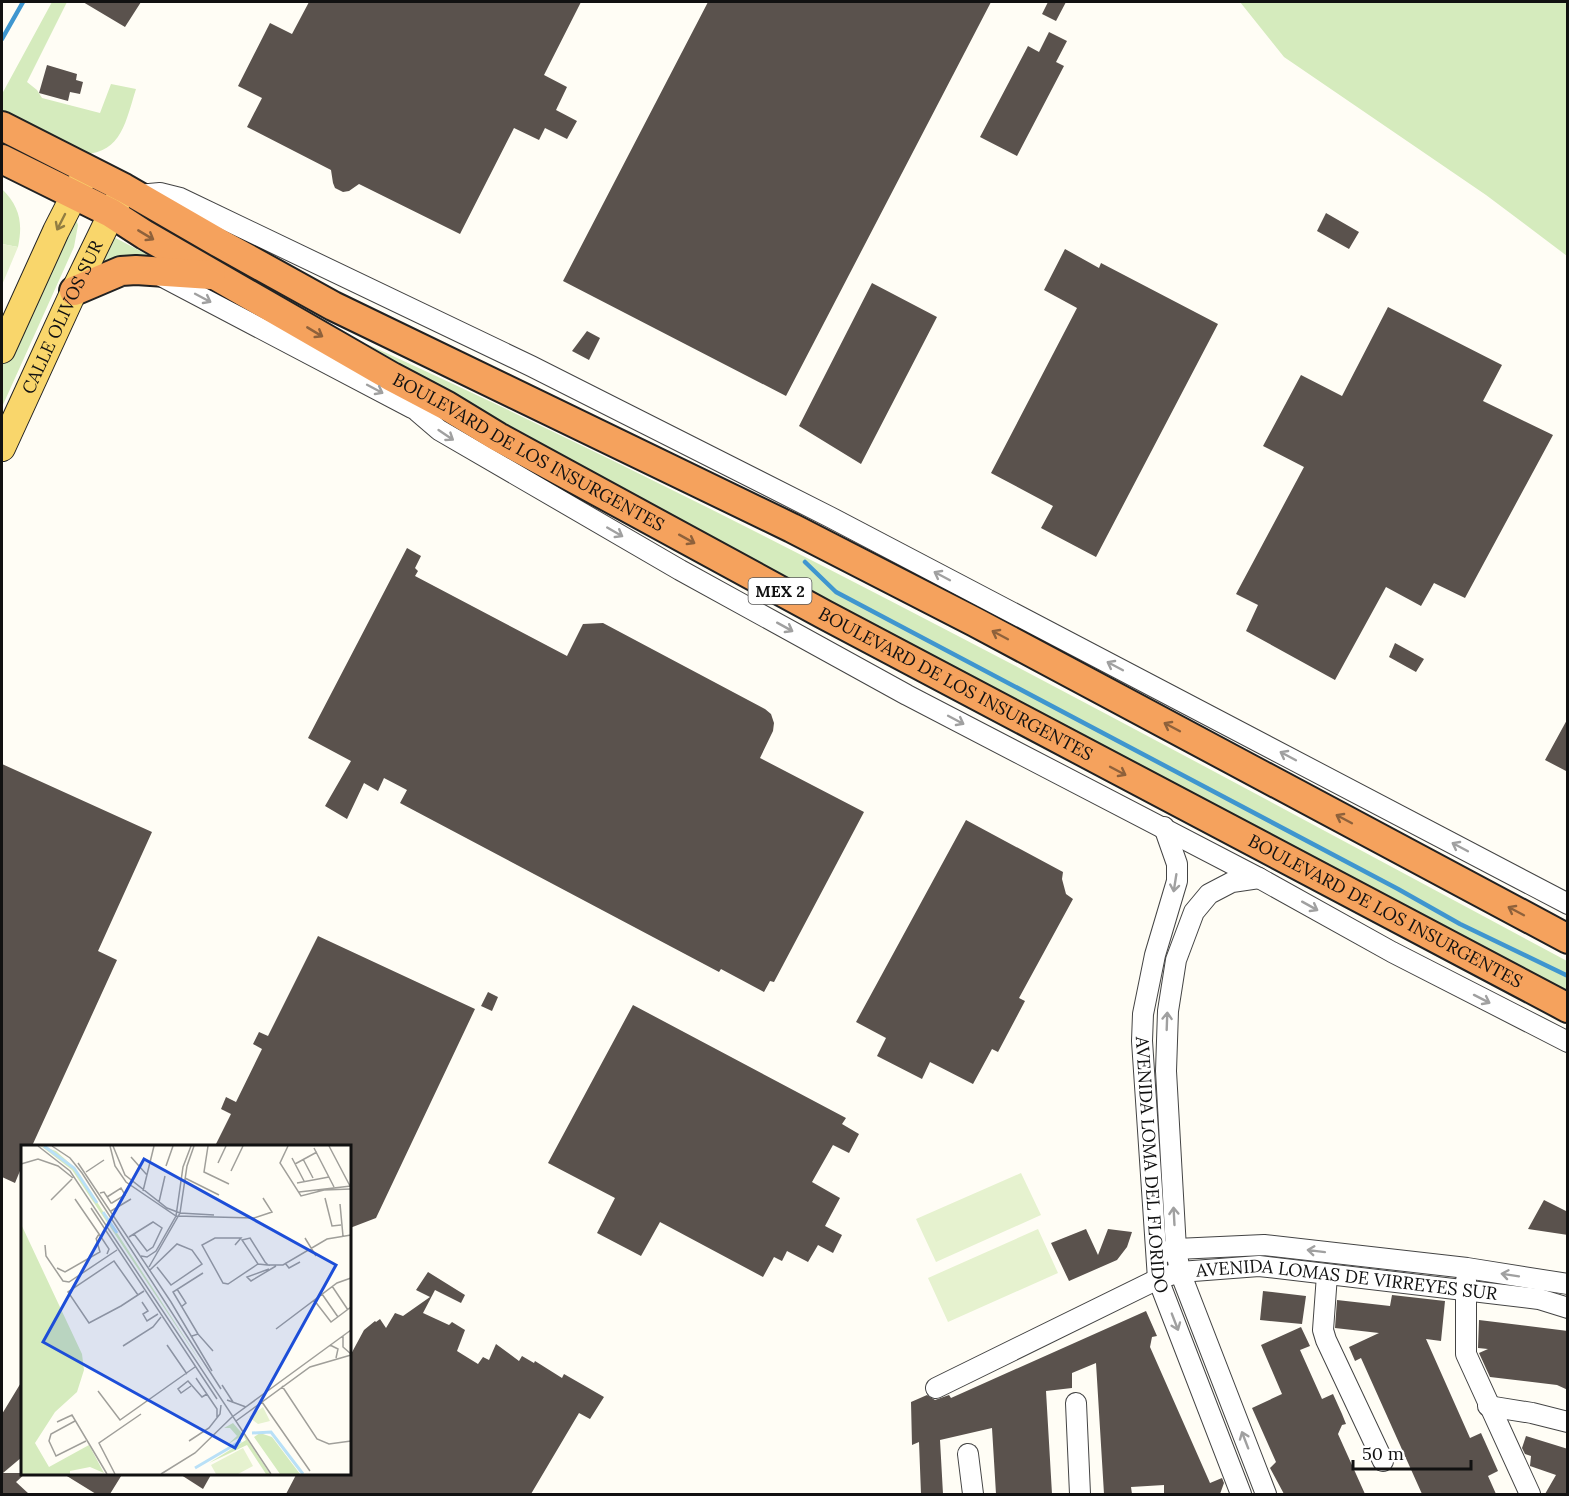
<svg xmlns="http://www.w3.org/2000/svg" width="1569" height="1496" viewBox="0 0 1569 1496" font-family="Lora,serif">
<rect width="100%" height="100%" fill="#fffdf5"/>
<path fill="#d5ebbd" d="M52 2H67L27 82 37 90 42 98 100 113 111 84 136 89C126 120 122 153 84 154L2 122V94Z
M1240 2H1567V256L1486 195 1284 57Z
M2 189C20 207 23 223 18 247L2 244Z
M66 219H76L78 225 74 247 2 407V365Z
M108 234 165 264 90 272Z
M367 344C776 531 1171 749 1567 961V998L614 487 520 431 433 389 413 372Z"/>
<path fill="#e6f2cf" d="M2 244 18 247 2 285Z
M1021 1173 1041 1215 936 1262 916 1219Z
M1038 1229 1058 1273 948 1322 928 1278Z"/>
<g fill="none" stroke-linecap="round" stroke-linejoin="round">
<path stroke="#3f96cf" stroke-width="4.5" d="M2 39 23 2
M805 562 836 592 1398 889 1460 924 1568 976"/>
</g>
<path fill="#5a524d" d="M83 2H141L125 27Z
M309 2H581L544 75 567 87 556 110 577 121 567 139 545 128 539 140 514 128 460 234 359 184 349 191 343 192 335 188 333 183 331 170 247 127 262 98 238 86 270 23 292 34Z
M708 2H991L786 396 563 281Z
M1048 2H1066L1056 21 1042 14Z
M1049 32 1067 41 1056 62 1064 66 1017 156 980 137 1028 46 1039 52Z
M47 65 77 74 76 80 83 82 80 94 70 92 68 101 39 93Z
M1326 213 1359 232 1349 249 1317 231Z
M1065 249 1099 268 1101 263 1218 324 1096 557 1041 528 1053 506 991 473 1077 308 1044 290Z
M872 283 937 317 861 464 799 426Z
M1388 307 1502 365 1483 401 1553 435 1465 598 1434 583 1421 606 1386 587 1335 680 1246 631 1258 605 1236 594 1304 467 1263 446 1301 375 1342 396Z
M587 331 600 338 589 360 572 351Z
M407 548 421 556 415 568 418 571 415 576 567 656 583 624 603 623 765 709 771 714 774 723 773 731 760 758 864 812 774 982 770 981 764 992 721 969 719 972 400 803 407 790 384 778 378 791 364 783 347 819 325 806 351 761 308 738Z
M1395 643 1424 659 1416 672 1389 657Z
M1568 718V772L1545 760Z
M2 764 152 832 98 951 117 960 32 1146H22V1166L15 1183 2 1177Z
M966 820 1063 872 1062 879 1066 894 1073 899 1019 998 1025 1001 998 1052 992 1049 973 1084 930 1062 922 1079 877 1056 886 1038 856 1022Z
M318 936 475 1009 376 1218 350 1228V1146H215L231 1114 221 1109 226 1097 236 1102 262 1049 253 1044 259 1032 268 1036Z
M488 992 498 997 492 1011 481 1006Z
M633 1005 846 1118 842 1124 859 1134 849 1153 833 1145 812 1182 840 1198 825 1226 842 1235 833 1253 818 1245 808 1262 787 1251 782 1261 774 1257 763 1277 660 1222 641 1256 597 1233 615 1198 548 1163Z
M1544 1200 1568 1212V1235L1528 1229Z
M1086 1229 1098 1255 1108 1229 1132 1232 1127 1247 1117 1260 1069 1281 1051 1243Z
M428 1272 465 1295 461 1303 435 1290 423 1313 449 1325 452 1322 465 1330 457 1351 478 1364 483 1357 489 1360 496 1344 519 1361 522 1356 534 1363 535 1361 562 1378 564 1374 604 1397 590 1419 579 1413 531 1494H286L297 1473H350V1356L364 1330 375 1321 376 1322 380 1319 386 1328 395 1313 403 1316 430 1297 416 1290Z
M1263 1291 1306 1296 1302 1324 1260 1320Z
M1392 1295 1445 1301 1441 1341 1426 1339 1470 1438 1481 1433 1490 1453 1498 1471 1488 1476 1496 1494H1422L1361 1358 1355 1361 1349 1347 1379 1333 1335 1328 1337 1300 1390 1306Z
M1146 1311 1157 1336 1152 1337 1150 1347 1210 1483 1222 1478 1224 1483 1220 1494H1164V1485L1131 1487 1132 1494H1104L1096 1363 1072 1373V1388L1046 1391 1052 1494H996L992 1428 940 1440 943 1494H921L919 1442 912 1445 911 1402 927 1395 935 1400 949 1395 951 1398Z
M1479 1320 1568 1331V1390L1557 1385 1490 1377 1479 1353 1488 1349 1478 1348Z
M1301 1327 1310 1346 1300 1350 1322 1399 1333 1394 1342 1414 1346 1424 1342 1425 1338 1434 1365 1494H1284L1270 1468 1276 1462 1252 1408 1282 1394 1261 1345Z
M22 1381V1457L3 1473H26L16 1482 29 1494H2V1414Z
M1526 1436 1568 1449V1494H1545L1556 1475 1530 1466 1531 1456 1525 1454 1522 1448Z
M62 1473H123L110 1494H96Z
M178 1473H212L203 1489Z"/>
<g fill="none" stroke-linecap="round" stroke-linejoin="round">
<defs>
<g id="minor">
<path d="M138 195 160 193 180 198 531 366 830 517 1568 904"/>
<path d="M159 275 412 408"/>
<path d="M397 384 418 412 439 430 680 570 907 695 1259 878 1392 952 1568 1042"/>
<path id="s1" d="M1164 827 1177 864V881L1155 955 1143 1014 1142 1041 1158 1279 1241 1494"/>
<path d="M1259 878 1232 882 1209 894 1194 912 1176 960 1168 1011 1166 1071 1176 1249 1180 1272 1266 1494"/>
<path d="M1165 1252 1176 1249 1264 1245 1467 1268 1568 1284"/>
<path d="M1327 1275 1323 1330 1326 1340 1383 1461"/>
<path d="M1466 1280V1354L1530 1494"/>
<path id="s2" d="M936 1388 1158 1279 1180 1272 1259 1266 1539 1299 1568 1308"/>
<path d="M1076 1403 1080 1494"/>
<path d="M1488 1406 1532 1413 1568 1422"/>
<path d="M968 1454 973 1494"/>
</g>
<g id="major">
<path d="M2 350 56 231 83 178"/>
<path id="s3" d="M2 448 74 291 120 196"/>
</g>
<g id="highway">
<path d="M2 126 124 188 221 244 333 306 792 528 975 622 1568 939"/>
<path id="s4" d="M2 159 111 213 145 235 392 377 447 406 498 437 825 615 1568 1008"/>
<path d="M74 291 121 271 136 270 211 275"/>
</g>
</defs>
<use href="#minor" stroke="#444" stroke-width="22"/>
<use href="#major" stroke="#222" stroke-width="28"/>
<use href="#highway" stroke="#222" stroke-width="32"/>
<use href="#minor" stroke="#fff" stroke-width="20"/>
<use href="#major" stroke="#f9d66b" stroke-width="26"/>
<use href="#highway" stroke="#f5a25d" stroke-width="28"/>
</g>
<defs><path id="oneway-shaft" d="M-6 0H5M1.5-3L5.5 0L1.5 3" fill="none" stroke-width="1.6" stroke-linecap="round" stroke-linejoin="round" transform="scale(1.5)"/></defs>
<use stroke="#917d42" href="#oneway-shaft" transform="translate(61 222) rotate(117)"/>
<g stroke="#8e613b">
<use href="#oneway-shaft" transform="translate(146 235) rotate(31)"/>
<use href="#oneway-shaft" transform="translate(315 332) rotate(31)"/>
<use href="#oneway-shaft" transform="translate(687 539) rotate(29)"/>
<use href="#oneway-shaft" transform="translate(1000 635) rotate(-152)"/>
<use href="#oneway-shaft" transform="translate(1172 727) rotate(-152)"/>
<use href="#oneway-shaft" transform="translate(1118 771) rotate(28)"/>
<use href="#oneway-shaft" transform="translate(1344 819) rotate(-152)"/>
<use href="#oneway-shaft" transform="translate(1516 911) rotate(-152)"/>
</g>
<g stroke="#a0a0a0">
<use href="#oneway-shaft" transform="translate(203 298) rotate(28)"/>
<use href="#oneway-shaft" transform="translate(375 389) rotate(28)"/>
<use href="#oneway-shaft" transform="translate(446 435) rotate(34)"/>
<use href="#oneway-shaft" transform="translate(615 532) rotate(30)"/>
<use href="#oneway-shaft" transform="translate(942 576) rotate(-152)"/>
<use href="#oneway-shaft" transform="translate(785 627) rotate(29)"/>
<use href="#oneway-shaft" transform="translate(1115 666) rotate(-152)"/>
<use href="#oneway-shaft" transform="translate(956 720) rotate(28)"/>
<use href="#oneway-shaft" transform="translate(1288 756) rotate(-152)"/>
<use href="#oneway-shaft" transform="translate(1460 847) rotate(-152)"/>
<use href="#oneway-shaft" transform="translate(1175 883) rotate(99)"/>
<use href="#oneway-shaft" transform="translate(1310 906) rotate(29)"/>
<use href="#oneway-shaft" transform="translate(1482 999) rotate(27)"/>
<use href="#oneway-shaft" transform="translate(1167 1021) rotate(-88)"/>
<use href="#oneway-shaft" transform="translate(1174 1216) rotate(-93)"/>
<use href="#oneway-shaft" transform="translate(1316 1251) rotate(-173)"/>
<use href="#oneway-shaft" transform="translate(1510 1275) rotate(-171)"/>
<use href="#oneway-shaft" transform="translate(1175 1322) rotate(69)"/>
<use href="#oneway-shaft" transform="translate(1245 1440) rotate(-111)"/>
</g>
<g text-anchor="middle" stroke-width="6" stroke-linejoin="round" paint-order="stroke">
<rect fill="#fff" stroke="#585858" stroke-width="1.5" x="748.5" y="578" width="63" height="26" rx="4.5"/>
<g font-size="16" font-weight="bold" fill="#111">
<text x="780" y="597">MEX 2</text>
</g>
<g font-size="18" fill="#111" stroke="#fff">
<text dy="6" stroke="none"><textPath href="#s3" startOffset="144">CALLE OLIVOS SUR</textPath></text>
<text dy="6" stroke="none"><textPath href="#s4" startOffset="603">BOULEVARD DE LOS INSURGENTES</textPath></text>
<text dy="6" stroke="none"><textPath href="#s4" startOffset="1089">BOULEVARD DE LOS INSURGENTES</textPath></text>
<text dy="6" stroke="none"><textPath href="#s4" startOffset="1575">BOULEVARD DE LOS INSURGENTES</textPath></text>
<text dy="6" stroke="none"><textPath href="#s1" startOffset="345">AVENIDA LOMA DEL FLORIDO</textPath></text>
<text dy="6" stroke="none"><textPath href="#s2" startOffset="438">AVENIDA LOMAS DE VIRREYES SUR</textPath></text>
</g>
</g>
<g transform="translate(21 1145)">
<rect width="330" height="330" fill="#fffdf5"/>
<path d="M20 1 35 6 54 23 188 230 51 25ZM0 79 61 209 63 225 56 247 34 267 14 298 28 322 68 300 83 328 69 322 49 326V329H0ZM212 278 226 294 249 329H245L226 300 188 318 225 295 222 290 206 300 216 291 209 283H203ZM239 288 251 292 279 329H259L233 292Z" fill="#d5ebbd"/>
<path d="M242 262 249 276 237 279 228 272ZM222 303 232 321 217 329H195L190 320Z" fill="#e6f2cf"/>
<path fill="none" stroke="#b9e0f7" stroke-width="3" d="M23 1 53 23 76 58M82 67 96 88M231 288 250 287 282 329M174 323 220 296"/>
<path fill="none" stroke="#a09f9a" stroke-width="1.5" d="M17 1 49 26 250 329M31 1 49 13 61 28 200 244M89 1 94 21 105 37 155 71 233 73 251 67 242 53M92 1 104 30 146 63 159 68 193 70M187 1 183 27 208 39M267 1 259 18 280 51 303 45 330 44M308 1 329 41M293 3 313 42M110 12 126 30M271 13 283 36M282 14 292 33M57 18 150 157 191 226M197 18 205 1M0 19 17 14 37 21 52 33M274 19 296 7M145 21 152 1M210 26 222 1M65 27 83 15M164 33 198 50M276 38 308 32M122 46 133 1M278 47 330 41M79 48 83 47 90 58H91L104 50 100 43 86 52M304 53 311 81 320 80M54 54 78 89M30 55 51 34M138 57 144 31M319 59 322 91M70 63 196 254M90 66 110 54M108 92 132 77 141 83 132 102 126 106 113 89M229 93 244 117 247 120 237 119 221 95ZM284 93 295 111M75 94 78 89 88 104 86 109M24 100 25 111 42 136 48 137 96 105M214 100 220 93H194L181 100 202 138 207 139 237 119M120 111 126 112 135 106 155 71 162 22 170 1M264 118 268 123 279 117M247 120H262L306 94 330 90M128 122 159 68 166 21 173 1M36 123 44 127 79 107 75 93M248 124 226 132 230 136 255 121M129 125 156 99 171 105 181 119 150 140 136 122M311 141 327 165M156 144 165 158 160 162M301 149 317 172M117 150 93 116 47 147 68 178 100 161 123 146M293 155 310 177 330 162M121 157 127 166 122 169 126 176 137 169M255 184 316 138 330 133M177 189 152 147 182 128M171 191 177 189 192 206M322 191V202L330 209M146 200 166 229M309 200 317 204 315 213M102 201 132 182 140 172M175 233 196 264V274M201 240 212 257M170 241 160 248 157 244 167 236 181 252 186 249M261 241 296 294 308 299 330 296M77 246 99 275 174 222M206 255 225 262M241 257 289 326M211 272 330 185M54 276 30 289 28 296 35 311 65 296M215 276 289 222 330 210M36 277 51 270 86 329M168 296 188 283 199 269 200 260M94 329 78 298 120 269M140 329 174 308 211 272"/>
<path fill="#1d4ed8" fill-opacity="0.15" stroke="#1d4ed8" stroke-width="3" d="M123 14 315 120 214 303 22 197Z"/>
<rect width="330" height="330" fill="none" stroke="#111" stroke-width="3"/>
</g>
<rect width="1569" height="1496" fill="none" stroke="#111111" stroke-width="6"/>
<path d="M1353 1460v9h118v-9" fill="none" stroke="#111111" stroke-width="3"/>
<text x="1362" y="1460" font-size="18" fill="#111111" stroke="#ffffff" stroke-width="4.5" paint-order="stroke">50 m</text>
</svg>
